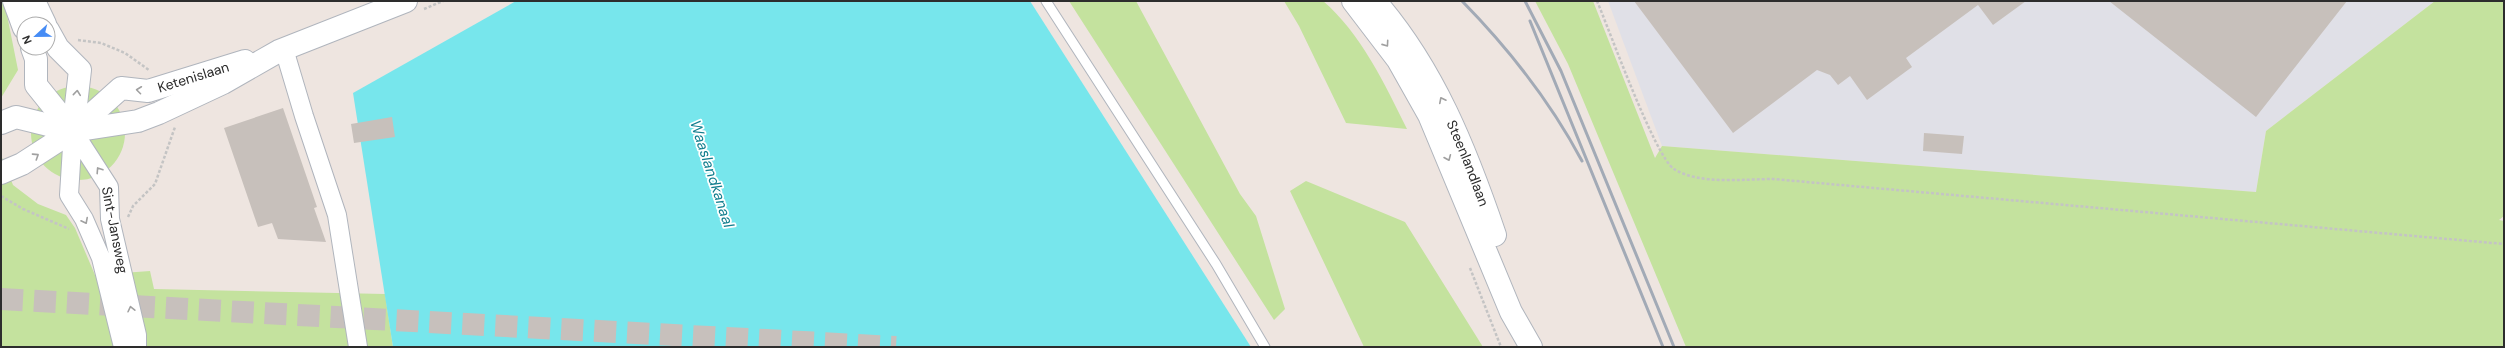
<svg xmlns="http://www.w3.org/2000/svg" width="2505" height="348" viewBox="0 0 2505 348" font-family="'DM Sans',sans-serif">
<rect width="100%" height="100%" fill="#eee5e0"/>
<path fill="#e0e0e7" d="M1608 1H2435L2266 131 2256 192 1662 146Z"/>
<path fill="#c4e29e" d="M1 1 5 5 18 70 1 98Z
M1069 1H1136L1240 194 1256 216 1285 309 1274 320Z
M1284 1H1323C1360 32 1386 86 1407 129L1346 123 1299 26Z
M1535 1H1593L1655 158 1662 146 2256 192 2266 131 2435 1H2504V216L2499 220 2504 221V347H1686L1568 64Z
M31 133a47 47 0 1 1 94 0a47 47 0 1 1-94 0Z
M1 155 13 185 38 204 66 215 75 228 95 275 150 271 154 289 385 294 393 347H1Z
M1306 181 1405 222 1483 347H1364L1290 191Z"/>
<path fill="#77e6ec" d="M516 1H1030L1251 347H393L353 93Z"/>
<path fill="#c7c0bb" d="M1634 1H2026L1993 25 1978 5 1906 58 1912 67 1867 100 1850 76 1838 85 1830 75 1817 70 1733 133Z
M2109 1H2347L2256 117Z
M283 108 317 207 314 208 326 242 278 239 272 223 258 227 224 128Z
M392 117 395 137 354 143 351 124Z
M1924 133 1964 136 1962 154 1923 151Z"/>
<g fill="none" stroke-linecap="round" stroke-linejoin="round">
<path stroke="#c7c0bc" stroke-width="22" stroke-dasharray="22 11" stroke-linecap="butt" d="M1 299 896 347"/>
<defs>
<path id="service" d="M1046 1 1216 264 1265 347"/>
<path id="minor" d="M284 49 304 116 337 215 358 347
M73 131 109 187 110 219 137 335V347
M73 131 69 195 84 219 101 258 123 347"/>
<path id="tertiary" d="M1 123 16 117 73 131
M1 173 22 164 73 131"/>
<g id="secondary">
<path d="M14 1 24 28"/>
<path d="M34 1 45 24"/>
<path d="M1353 1 1398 60 1429 115 1511 312 1531 347"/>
<path id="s1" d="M1375 1C1434 69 1466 150 1495 235"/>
<path d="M48 30 58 48 80 70 73 131"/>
<path d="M32 48 36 59V85L73 131"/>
<path d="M73 131 138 121 159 113 223 83 279 51 406 1"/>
<path id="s2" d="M73 131 121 88 148 91 245 61"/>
</g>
</defs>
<use href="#service" stroke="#b0b5bd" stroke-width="11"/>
<use href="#minor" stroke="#b0b5bd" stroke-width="20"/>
<use href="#tertiary" stroke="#b0b5bd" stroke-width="24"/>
<use href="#secondary" stroke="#b0b5bd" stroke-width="24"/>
<path stroke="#c4c4c4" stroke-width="2.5" stroke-dasharray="3 2" stroke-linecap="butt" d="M1597 1C1609 29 1655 157 1674 169 1699 185 1745 179 1773 179L2504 244
M424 9 443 1
M78 40 101 43 125 53 149 70
M1 196 23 209 69 229
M128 217 133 206 155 184 175 127
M1470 268 1501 347"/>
<use href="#service" stroke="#fff" stroke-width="9"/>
<use href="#minor" stroke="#fff" stroke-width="18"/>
<use href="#tertiary" stroke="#fff" stroke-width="22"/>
<use href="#secondary" stroke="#fff" stroke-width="22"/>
<path stroke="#a2aab6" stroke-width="3" d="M1462 1C1509 49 1550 101 1582 161
M1525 1 1561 71 1674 347
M1530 21 1663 347"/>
</g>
<defs><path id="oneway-chevron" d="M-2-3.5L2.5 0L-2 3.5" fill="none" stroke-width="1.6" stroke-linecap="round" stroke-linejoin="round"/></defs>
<g stroke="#a0a0a0">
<use href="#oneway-chevron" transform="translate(1386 44) rotate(55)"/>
<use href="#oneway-chevron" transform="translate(139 90) rotate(-173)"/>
<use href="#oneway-chevron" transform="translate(77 93) rotate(-84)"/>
<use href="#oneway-chevron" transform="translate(1442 100) rotate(-117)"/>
<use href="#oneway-chevron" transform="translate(36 156) rotate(-33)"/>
<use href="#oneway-chevron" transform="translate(1448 158) rotate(67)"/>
<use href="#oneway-chevron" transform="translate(99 170) rotate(-123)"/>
<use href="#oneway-chevron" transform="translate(85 221) rotate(63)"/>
<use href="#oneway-chevron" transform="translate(131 309) rotate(-103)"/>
</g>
<g text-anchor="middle" stroke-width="3.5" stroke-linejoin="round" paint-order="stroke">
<g font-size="14" fill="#2d2d2d" stroke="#fff">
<text dy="5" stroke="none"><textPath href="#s2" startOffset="139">Ketenislaan</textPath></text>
<text dy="5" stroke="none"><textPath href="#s1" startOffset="188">Steenlandlaan</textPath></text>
<text transform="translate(115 230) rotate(79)" y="5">Sint-Jansweg</text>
</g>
<g font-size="15" font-style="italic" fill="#127e8e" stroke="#fff">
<text transform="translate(712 174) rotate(72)" y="5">Waaslandkanaal</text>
</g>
</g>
<rect width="2505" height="348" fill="none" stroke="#2d2d2d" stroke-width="4"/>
<g transform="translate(36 36) rotate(248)"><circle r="19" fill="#ffffff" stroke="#ababab"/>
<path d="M0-3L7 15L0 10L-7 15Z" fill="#468cf5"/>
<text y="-6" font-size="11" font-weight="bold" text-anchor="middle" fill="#2d2d2d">N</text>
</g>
</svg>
